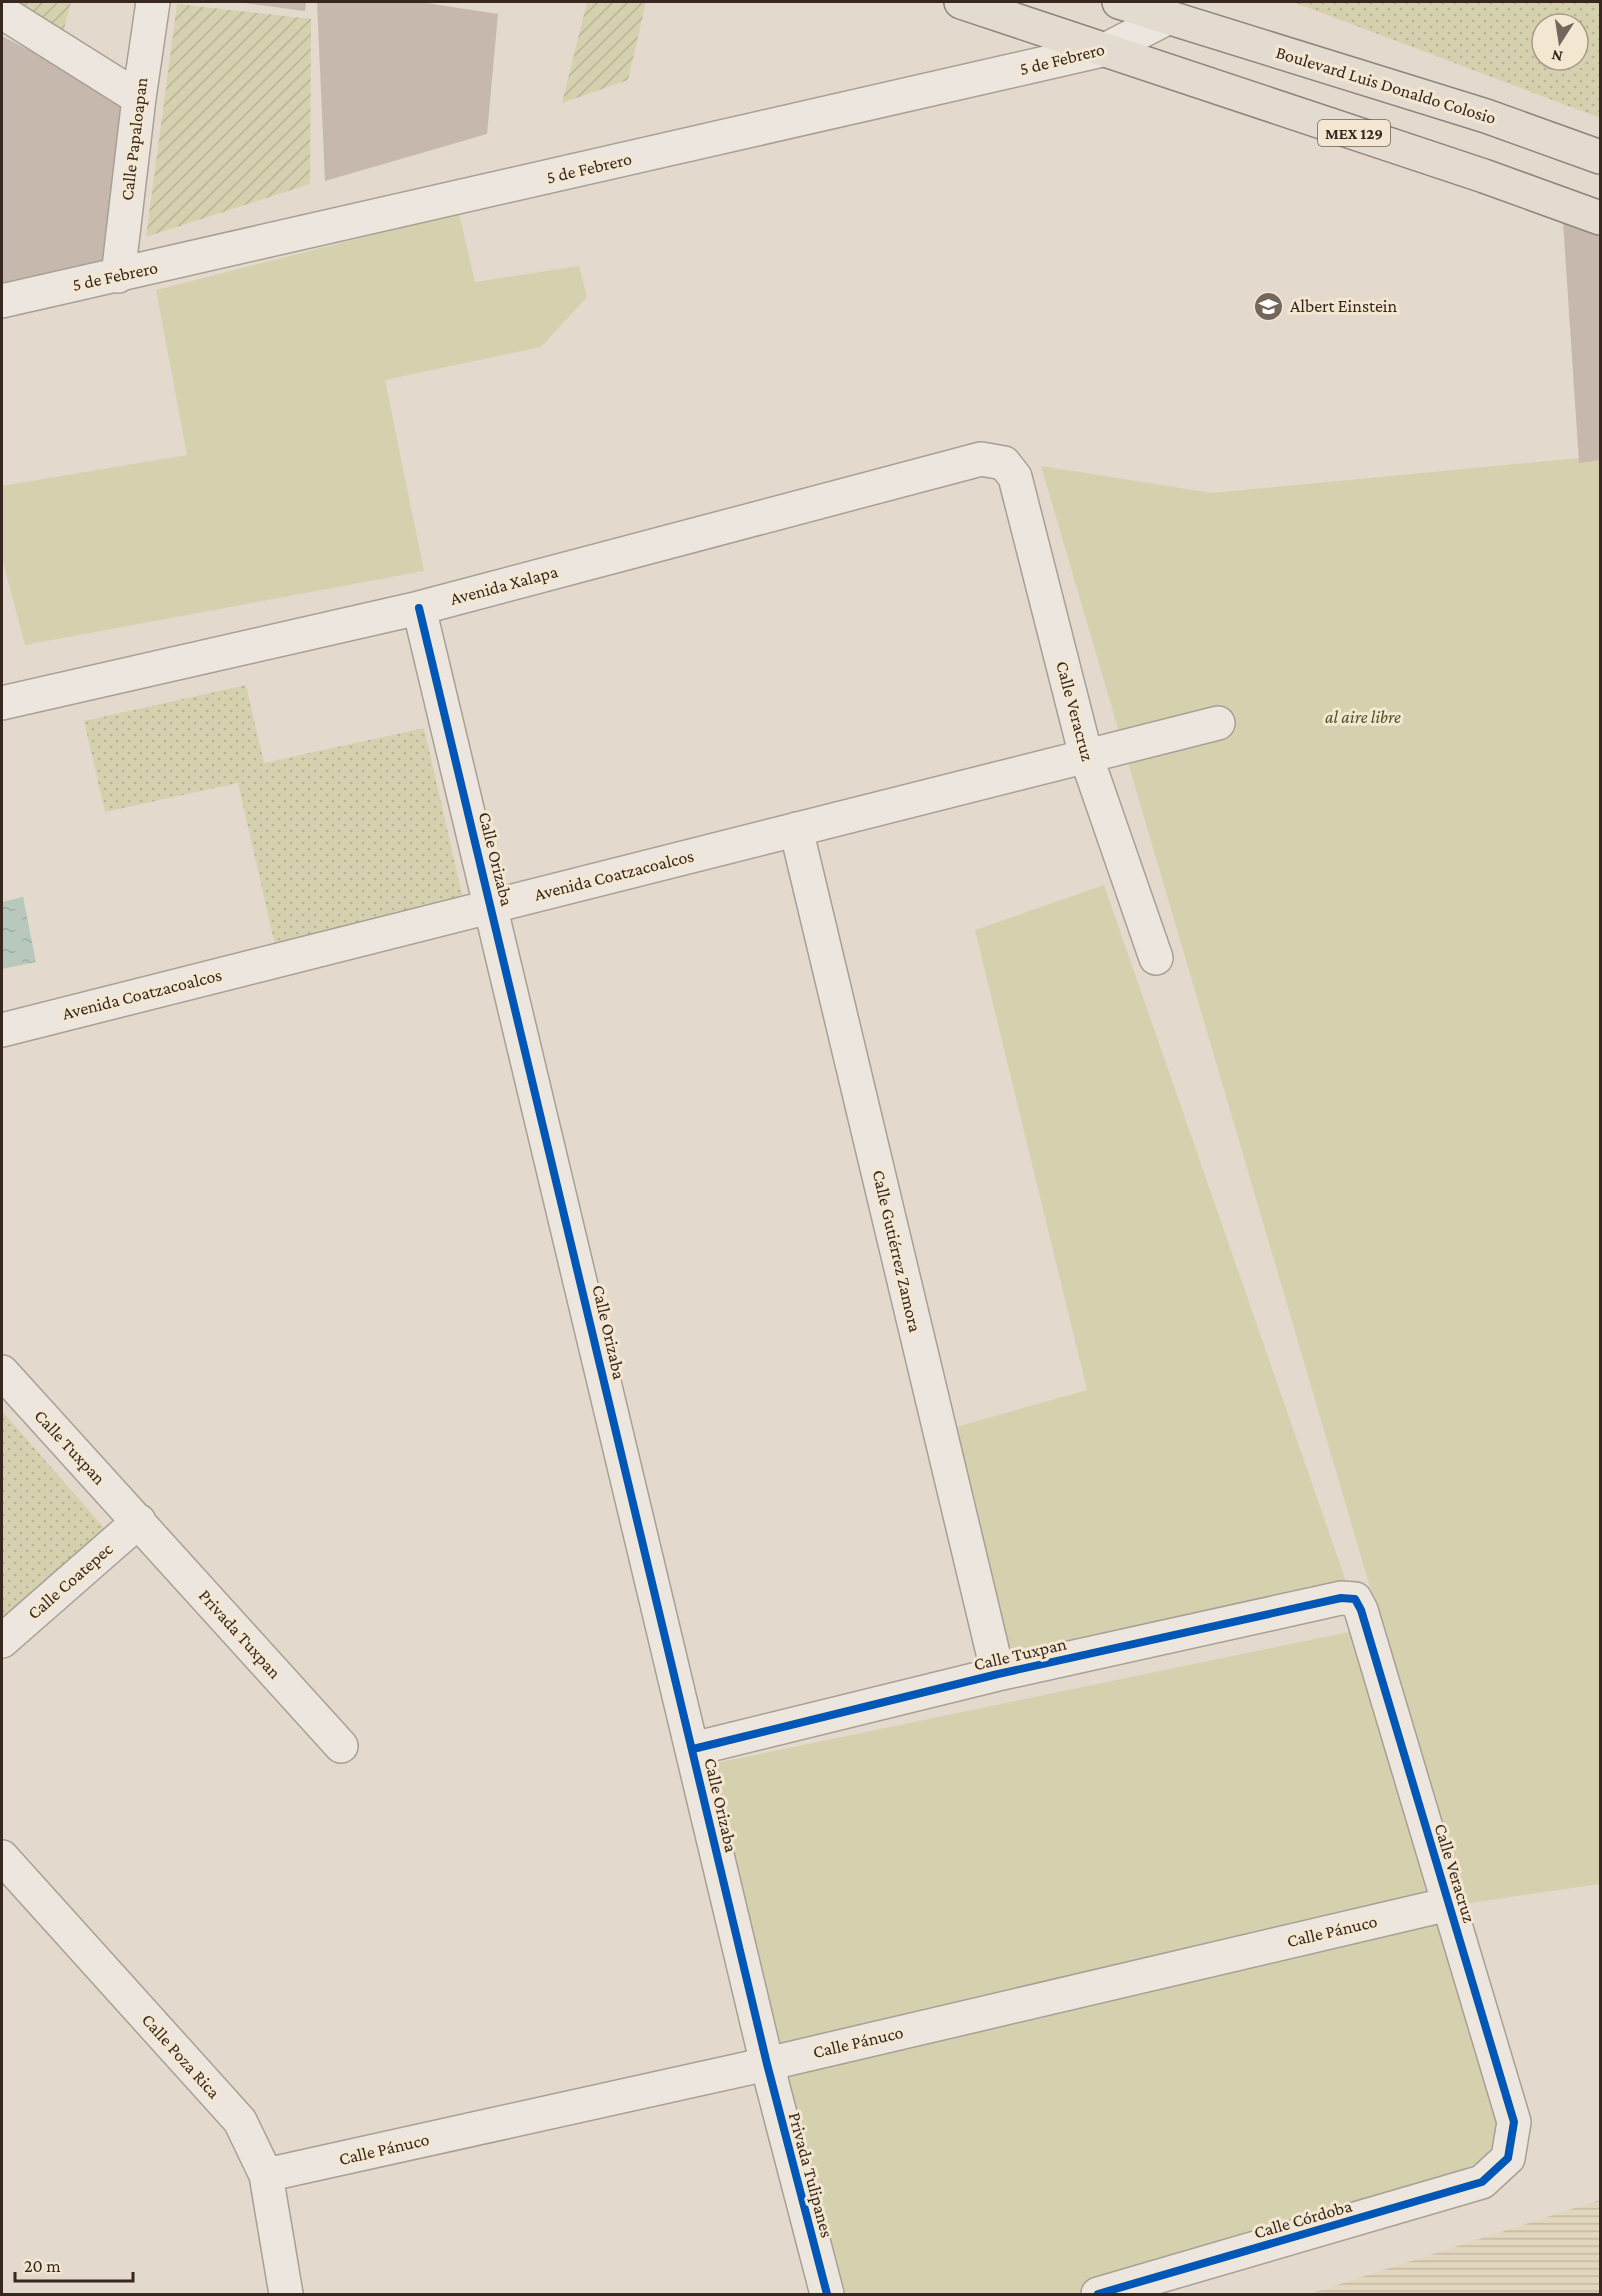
<svg xmlns="http://www.w3.org/2000/svg" width="1602" height="2296" viewBox="0 0 1602 2296" font-family="'Crimson Pro',serif">
<defs>
<pattern id="farmland-rules" width="6" height="5" patternUnits="userSpaceOnUse" patternTransform="scale(1.5)"><rect width="6" height="5" fill="#e2d7be"/><path d="M0 2.5h6" fill="none" stroke="#c2b9a3"/></pattern>
<pattern id="grass-dots" width="8" height="8" patternUnits="userSpaceOnUse" patternTransform="scale(1.5)"><rect width="8" height="8" fill="#d5d1af"/><path d="M2 2h.1M6 6h.1" fill="none" stroke="#b7b396" stroke-width="1.8" stroke-linecap="round"/></pattern>
<pattern id="garden-furrows" width="10" height="10" patternUnits="userSpaceOnUse" patternTransform="scale(1.5)"><rect width="10" height="10" fill="#d5d1af"/><path d="M-1 1l2-2M0 10L10 0M9 11l2-2" fill="none" stroke="#b7b396"/></pattern>
<pattern id="water-ripples" width="26" height="14" patternUnits="userSpaceOnUse" patternTransform="scale(1.5)"><rect width="26" height="14" fill="#b8c8bc"/><path d="M2 4q2-2 4 0t4 0M15 11q2-2 4 0t4 0" fill="none" stroke="#9faca1"/></pattern>
</defs>
<rect width="100%" height="100%" fill="#e3dacd"/>
<path fill="url(#farmland-rules)" d="M1600 2200V2294H1309Z"/>
<path fill="url(#grass-dots)" fill-rule="evenodd" d="M1293 2H1600V118ZM1542 24H1578V60H1542Z
M246 685 264 763 424 728 466 912 277 954 238 783 105 812 84 721Z
M2 1411 106 1530 2 1632Z"/>
<path fill="#d5d1af" d="M459 213 475 282 579 266 587 297 541 347 385 380 424 571 25 645 2 558V486L187 455 156 290Z
M1600 456V1884L1463 1904 1041 466 1212 493Z
M1104 885 1348 1587 993 1666 928 1435 1087 1390 975 930Z
M1353 1631 1506 2155 1087 2294H834L711 1764Z"/>
<path fill="url(#garden-furrows)" d="M7 2H71L62 37Z
M587 2H646L628 80 562 103Z
M177 4 311 19 310 184 146 237Z"/>
<path fill="url(#water-ripples)" d="M23 897 36 962 2 969V902Z"/>
<path fill="#c7b8ae" d="M236 2H306L305 11Z
M317 2H420L498 14 487 134 325 181Z
M2 36 129 102 109 268 2 292Z
M1563 222 1600 235V460L1579 463Z"/>
<g fill="none" stroke-linecap="round" stroke-linejoin="round">
<defs>
<path id="minor" d="M2 12 139 98
M118 276 139 98 153 2
M2 301 1107 49 1169 17
M419 608 767 2064 827 2294
M2 703 419 608 981 459 1004 463 1015 477 1086 756 1156 958
M796 829 998 1674
M2 1030 1218 723
M2 1372 341 1746
M2 1641 139 1521
M693 1749 998 1674 1341 1598 1355 1599 1361 1610 1514 2122 1508 2158 1482 2182 1098 2294
M2 1857 240 2121 266 2175 286 2294
M266 2175 767 2064 1449 1904"/>
<path id="major" d="M961 2 1484 176 1600 218
M1119 2 1486 116 1600 157"/>
</defs>
<use href="#minor" stroke="#a89f95" stroke-width="36"/>
<use href="#major" stroke="#8e857d" stroke-width="36"/>
<use href="#minor" stroke="#ece6de" stroke-width="33"/>
<use href="#major" stroke="#e3dbd0" stroke-width="33"/>
<defs>
<path id="cycleway" d="M419 608 767 2064 827 2294
M693 1749 998 1674 1341 1598 1355 1599 1361 1610 1514 2122 1508 2158 1482 2182 1098 2294"/>
</defs>
<use href="#cycleway" stroke="#f4e7d2" stroke-width="11"/>
<use href="#cycleway" stroke="#0057b8" stroke-width="8"/>
</g>
<defs>
<symbol id="school-disc" viewBox="-11 -11 22 22"><circle r="9.5" fill="#73665b" stroke="#f4e7d2"/><path d="M0-5L7-2L0 1L-7-2ZM-4 1L0 2.5L4 1V4Q0 6-4 4Z" fill="#fff"/></symbol>
</defs>
<g fill-rule="evenodd">
<use href="#school-disc" x="1252" y="290" width="33" height="33"/>
</g>
<g text-anchor="middle" stroke-width="6" stroke-linejoin="round" paint-order="stroke">
<rect fill="#f4e7d2" stroke="#706154" stroke-width="1.5" x="1318" y="120" width="72" height="26" rx="4.5"/>
<g font-size="16" font-weight="bold" fill="#37271e">
<text x="1354" y="139">MEX 129</text>
</g>
<g font-size="18" fill="#37271e" stroke="#f4e7d2">
<text transform="translate(1062 59) rotate(-14)" y="6">5 de Febrero</text>
<text transform="translate(1386 85) rotate(17)" y="6">Boulevard Luis Donaldo Colosio</text>
<text transform="translate(134 139) rotate(-83)" y="6">Calle Papaloapan</text>
<text transform="translate(589 168) rotate(-13)" y="6">5 de Febrero</text>
<text transform="translate(115 276) rotate(-12)" y="6">5 de Febrero</text>
<text transform="translate(504 585) rotate(-15)" y="6">Avenida Xalapa</text>
<text transform="translate(1075 711) rotate(75)" y="6">Calle Veracruz</text>
<text transform="translate(496 859) rotate(76)" y="6">Calle Orizaba</text>
<text transform="translate(614 875) rotate(-14)" y="6">Avenida Coatzacoalcos</text>
<text transform="translate(142 994) rotate(-14)" y="6">Avenida Coatzacoalcos</text>
<text transform="translate(897 1251) rotate(77)" y="6">Calle Gutiérrez Zamora</text>
<text transform="translate(609 1332) rotate(77)" y="6">Calle Orizaba</text>
<text transform="translate(70 1447) rotate(47)" y="6">Calle Tuxpan</text>
<text transform="translate(70 1581) rotate(-41)" y="6">Calle Coatepec</text>
<text transform="translate(240 1634) rotate(48)" y="6">Privada Tuxpan</text>
<text transform="translate(1020 1654) rotate(-13)" y="6">Calle Tuxpan</text>
<text transform="translate(721 1805) rotate(77)" y="6">Calle Orizaba</text>
<text transform="translate(1455 1873) rotate(73)" y="6">Calle Veracruz</text>
<text transform="translate(1332 1931) rotate(-13)" y="6">Calle Pánuco</text>
<text transform="translate(858 2042) rotate(-13)" y="6">Calle Pánuco</text>
<text transform="translate(181 2056) rotate(48)" y="6">Calle Poza Rica</text>
<text transform="translate(384 2149) rotate(-13)" y="6">Calle Pánuco</text>
<text transform="translate(811 2175) rotate(75)" y="6">Privada Tulipanes</text>
<text transform="translate(1303 2219) rotate(-16)" y="6">Calle Córdoba</text>
</g>
<g font-size="18" fill="#37271e" stroke="#f4e7d2" text-anchor="start">
<text x="1290" y="312">Albert Einstein</text>
</g>
<g font-size="18" font-style="italic" fill="#4d5325" stroke="#f4e7d2">
<text x="1363" y="723">al aire libre</text>
</g>
</g>
<rect width="1602" height="2296" fill="none" stroke="#37271e" stroke-width="6"/>
<g transform="translate(1560 42) rotate(192)"><circle r="28" fill="#f4e7d2" stroke="#a89a8a" stroke-width="1.5"/>
<path d="M0-4.5L10 22L0 15L-10 22Z" fill="#73665b"/>
<text y="-9" font-size="16" font-weight="bold" text-anchor="middle" fill="#37271e">N</text>
</g>
<path d="M15 2272v9h118v-9" fill="none" stroke="#37271e" stroke-width="3"/>
<text x="24" y="2272" font-size="18" fill="#37271e" stroke="#f4e7d2" stroke-width="4.5" paint-order="stroke">20 m</text>
</svg>
